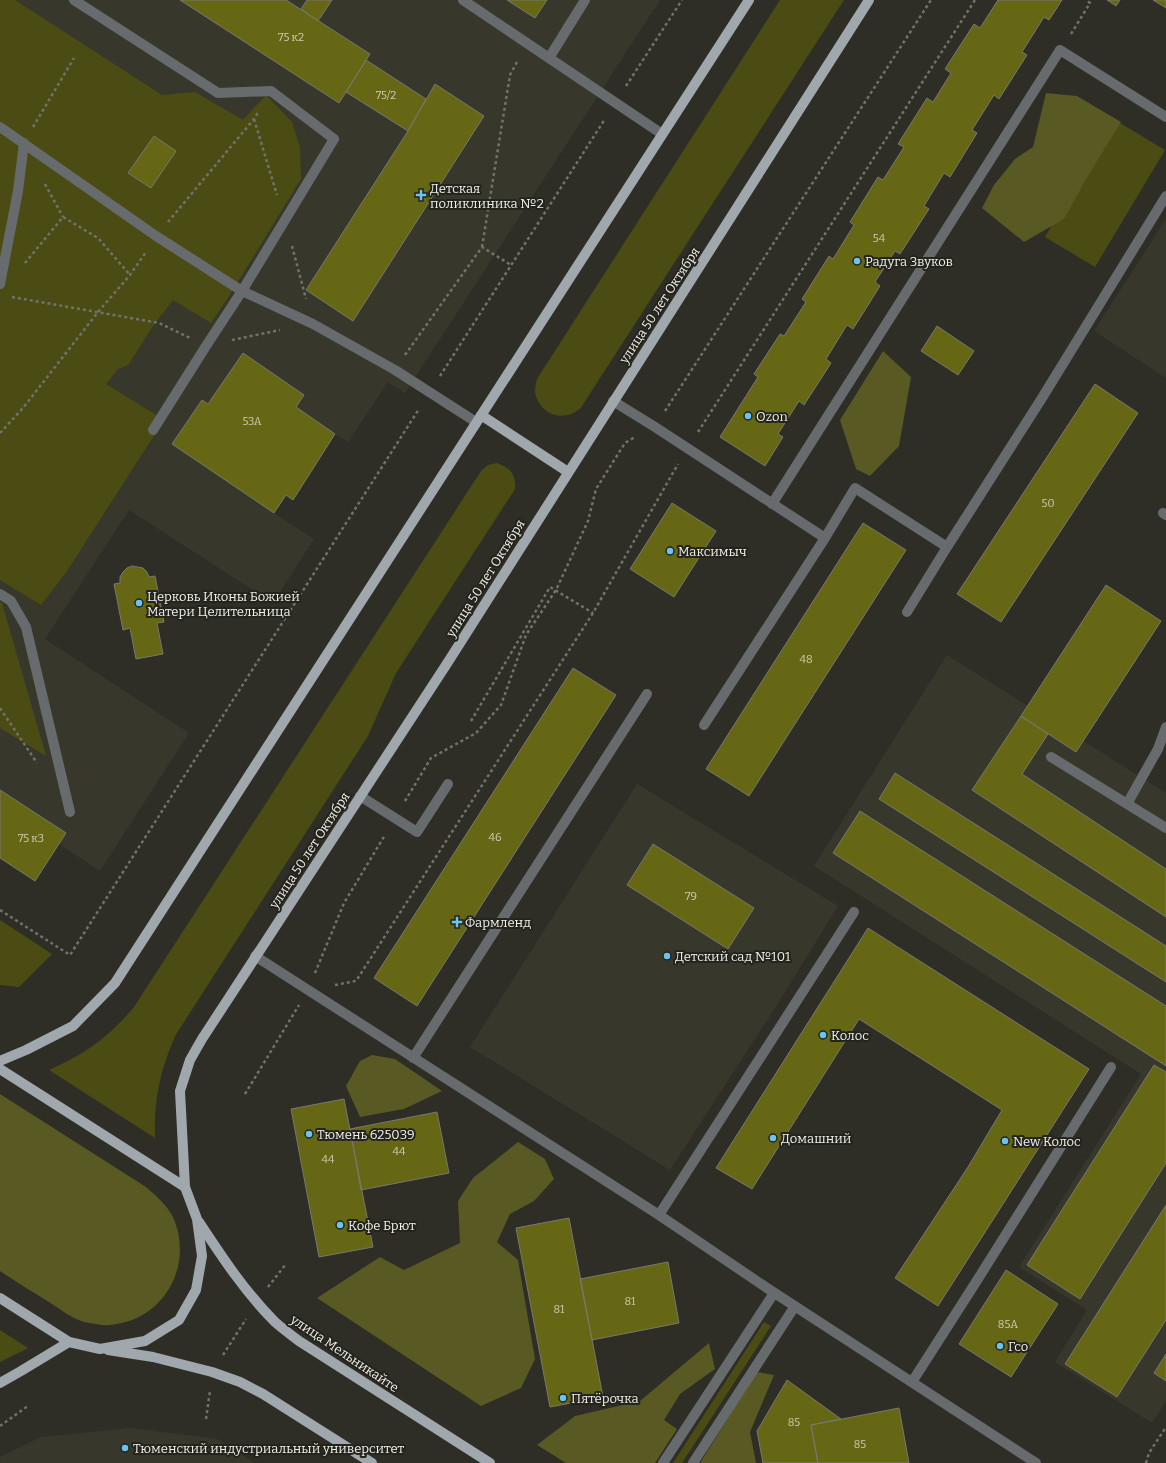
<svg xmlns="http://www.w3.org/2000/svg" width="1166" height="1463" viewBox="0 0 1166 1463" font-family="Bitter,serif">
<rect width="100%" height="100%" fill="#2e2e27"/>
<path fill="#37382b" d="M0 0H660L405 393 388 382 348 442 335 434 293 500 286 495 274 513 314 539 273 603 129 510 45 639 189 733 100 871 59 844 0 858Z
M1166 219V378L1094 331Z
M947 655 1166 793V1401L1152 1423 1055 1362 1087 1310 1019 1267 1141 1074 814 866Z
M637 784 838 906 777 1005 670 1170 470 1047Z
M132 1428 217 1439 255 1463H0V1457L41 1437Z"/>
<path fill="#4b4c14" d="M0 0H15L162 95 195 92 243 120 266 95 292 122 300 147 301 179 233 290 211 323 173 300 153 326 128 365 118 369 106 384 164 420 67 571 41 605 0 580Z
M780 0H844L580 409C576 411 572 414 568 415 552 419 538 408 535 392 535 388 536 383 537 379Z
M1115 120 1165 150 1095 267 1045 237Z
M497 463C511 468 516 475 515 489L396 673 368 736 175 1036C160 1072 154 1098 155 1138L49 1070C85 1054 108 1038 134 1007L481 471 488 465Z
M0 602 2 603 46 756 0 728Z
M0 920 52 954 19 987 0 985Z
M764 1322 771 1326 682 1463H673Z
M0 1330 28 1348 0 1362Z"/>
<path fill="#585923" d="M1046 93 1077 96 1121 122 1085 181 1064 219 1024 242 982 208 994 185 1015 159 1033 147Z
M883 351 911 377 899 446 870 476 856 469 840 420Z
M372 1055 395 1059 442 1091 404 1109 360 1117 346 1086 360 1061Z
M0 1094 146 1187C156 1196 167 1205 173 1217 191 1257 173 1304 132 1320 122 1323 112 1326 102 1325 96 1324 89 1323 84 1322 71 1318 60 1309 49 1302 33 1292 16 1282 0 1271Z
M518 1142 545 1159 554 1179 534 1201 510 1214 497 1242 518 1260 535 1359 521 1388 481 1406 317 1298 380 1257 404 1270 460 1243 458 1201 473 1178Z
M709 1343 715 1369 680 1394 664 1420 677 1429 655 1463H566L537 1445 575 1416 640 1401Z
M757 1372 774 1375 750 1432 756 1463H700Z"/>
<path fill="#666714" stroke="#777870" d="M180 0H286L370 54 339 103Z
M307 0H332L318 21 301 9Z
M507 0H547L535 18Z
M998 0H1062L1049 20 1044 17 1022 52 1027 55 999 99 994 95 972 130 977 133 950 177 944 173 924 206 929 209 900 254 895 251 875 282 880 286 853 329 847 325 826 359 831 363 804 405 799 401 778 434 783 437 765 466 720 437 758 377 754 374 780 334 784 336 806 302 802 299 829 256 833 259 854 225 850 222 878 177 883 180 904 147 898 144 927 98 933 102 951 73 945 69 974 24 980 28Z
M1107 0H1120L1116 6Z
M1153 0H1166V8Z
M366 60 426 99 408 131 346 92Z
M435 84 484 116 353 321 306 290 408 131Z
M154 136 176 151 151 188 128 173Z
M937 326 974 351 958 375 921 351Z
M243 353 304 395 296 407 335 434 293 500 286 495 274 513 172 444 202 400 208 404Z
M1095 384 1138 413 1001 622 957 594Z
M672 503 716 531 674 597 630 569Z
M863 523 906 550 749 796 706 769Z
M132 566 143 568 147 572 149 577 155 576 164 622 157 623 163 654 136 659 130 628 123 630 114 584 120 583V577L123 572 127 568Z
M1106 585 1161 621 1076 752 1021 716Z
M573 668 616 695 417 1006 374 978Z
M1021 716 1048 734 1022 774 1166 869V917L972 790Z
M895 773 1166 946V982L879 799Z
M0 790 66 833 35 881 0 858Z
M860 811 1166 1006V1066L833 853Z
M653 844 754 908 728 949 627 885Z
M868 928 1089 1069 938 1306 895 1278 968 1167 1002 1110 859 1019 752 1189 716 1168Z
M1154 1065 1166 1072V1163L1080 1299 1027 1265Z
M344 1099 373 1247 319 1257 291 1109Z
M437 1112 449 1173 361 1190 350 1129Z
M1166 1205V1320L1117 1397 1065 1364Z
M569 1218 603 1397 550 1407 516 1228Z
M668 1262 679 1323 592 1340 580 1279Z
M1006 1270 1058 1304 1011 1377 959 1344Z
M1166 1354V1381L1154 1373Z
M787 1380 841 1419 811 1425 818 1463H763L757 1431Z
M899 1408 909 1463H818L811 1425Z"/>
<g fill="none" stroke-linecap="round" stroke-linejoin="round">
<path stroke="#72726c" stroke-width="2.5" stroke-dasharray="3 3" stroke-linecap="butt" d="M1071 34 1090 3 1086 0
M626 86 682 0
M254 119 277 195
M33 127 74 58
M45 184 63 217
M168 222 254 119 259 111
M292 246 306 299
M482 247 510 75 518 60
M25 263 63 217 98 238 130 275
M12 297 159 323 190 338
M232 340 280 330
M405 355 482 247 511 265
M440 376 605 119
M665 411 931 0
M698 432 975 0
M0 433 23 408 98 312 130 275 146 252
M0 708 37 763
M471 721 550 587 593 613
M405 801 431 758 476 733 501 705 526 635 556 590 588 521 596 489 625 443 635 437
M0 910 70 955 419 409
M315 973 344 903 385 835
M335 985 356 981 593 613 678 464
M245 1094 299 1005
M268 1287 286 1264
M223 1355 246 1319
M206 1419 210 1391
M0 1426 29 1405
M1146 1463 1149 1453 1166 1427"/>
<path stroke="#686b6d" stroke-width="10" d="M74 0 218 93 271 91 334 139 242 291 206 346 153 430
M463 0 549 58 585 0
M549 58 662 134
M0 127 156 236 242 291 313 324 395 370 476 422
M0 284 18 191 24 143
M613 401 655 427 825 538 704 725
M772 504 1060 50 1166 117
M1163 513 1166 515
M825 538 855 488 947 547 1042 398 1166 196
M0 594 11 601 26 627 70 812
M907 612 947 547
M1051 757 1166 828
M360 796 417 832 448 784
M1127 804 1158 749 1166 727
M255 956 659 1215 770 1290 1036 1463
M413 1058 647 694
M659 1215 854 912
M912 1382 976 1282 1111 1067
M663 1463 774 1293
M693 1463 795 1306"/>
<path stroke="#a1a8ad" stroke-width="10" d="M481 415 568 472
M0 1061 26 1050 73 1026 115 983 749 0
M0 1069 185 1187 197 1219 202 1256 196 1290 179 1320 145 1341 100 1349 69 1342 0 1298
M185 1187 180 1091 190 1060 202 1039 448 662 869 0
M199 1222C222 1257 245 1292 275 1322 283 1329 291 1335 299 1341L490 1463
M108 1350 153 1357 212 1372 240 1382 263 1394 372 1463
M0 1383 21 1371 69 1342"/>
</g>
<g fill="#69c4f1" stroke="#24241d" stroke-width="1.5">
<path d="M419 189h4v4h4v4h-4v4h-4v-4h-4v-4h4z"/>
<circle cx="857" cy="261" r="4"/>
<circle cx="748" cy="416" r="4"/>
<circle cx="670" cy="551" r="4"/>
<circle cx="139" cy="603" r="4"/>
<path d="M455 916h4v4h4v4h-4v4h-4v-4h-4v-4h4z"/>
<circle cx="667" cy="956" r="4"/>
<circle cx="823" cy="1035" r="4"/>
<circle cx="309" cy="1134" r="4"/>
<circle cx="773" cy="1138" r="4"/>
<circle cx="1005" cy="1141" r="4"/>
<circle cx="340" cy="1225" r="4"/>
<circle cx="1000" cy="1346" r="4"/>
<circle cx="563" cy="1398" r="4"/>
<circle cx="125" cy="1448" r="4"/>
</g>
<g text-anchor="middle" stroke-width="4" stroke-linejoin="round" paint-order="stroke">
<g font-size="11" fill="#cdcdb4">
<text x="291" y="41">75 к2</text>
<text x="386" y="99">75/2</text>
<text x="879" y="242">54</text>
<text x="252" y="425">53А</text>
<text x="1048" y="507">50</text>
<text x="806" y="663">48</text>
<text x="495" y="841">46</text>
<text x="31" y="842">75 к3</text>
<text x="691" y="900">79</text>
<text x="399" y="1155">44</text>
<text x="328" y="1163">44</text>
<text x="630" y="1305">81</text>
<text x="559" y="1313">81</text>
<text x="1008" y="1328">85А</text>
<text x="794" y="1426">85</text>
<text x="860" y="1448">85</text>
</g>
<g font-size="13" fill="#efefea" stroke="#24241d" text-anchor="start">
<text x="430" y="193">Детская<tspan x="430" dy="15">поликлиника №2</tspan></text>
<text x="865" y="266">Радуга Звуков</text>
<text x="756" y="421">Ozon</text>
<text x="678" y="556">Максимыч</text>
<text x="147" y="601">Церковь Иконы Божией<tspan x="147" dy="15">Матери Целительница</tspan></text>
<text x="465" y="927">Фармленд</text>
<text x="675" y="961">Детский сад №101</text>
<text x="831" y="1040">Колос</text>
<text x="317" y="1139">Тюмень 625039</text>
<text x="781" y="1143">Домашний</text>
<text x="1013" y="1146">New Колос</text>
<text x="348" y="1230">Кофе Брют</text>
<text x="1008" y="1351">Гсо</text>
<text x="571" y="1403">Пятёрочка</text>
<text x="133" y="1453">Тюменский индустриальный университет</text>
</g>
<g font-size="13" fill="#efefea" stroke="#24241d">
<text transform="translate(659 305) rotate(-57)" y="5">улица 50 лет Октября</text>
<text transform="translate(485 578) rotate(-58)" y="5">улица 50 лет Октября</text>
<text transform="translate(309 850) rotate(-57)" y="5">улица 50 лет Октября</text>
<text transform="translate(345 1353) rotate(34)" y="5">улица Мельникайте</text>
</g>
</g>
</svg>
